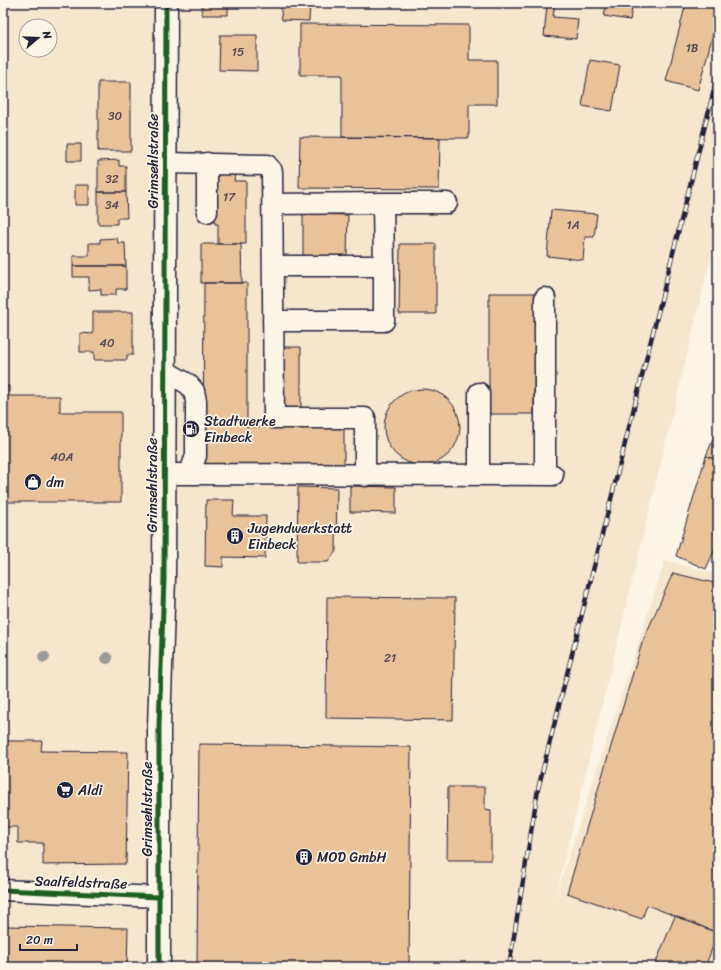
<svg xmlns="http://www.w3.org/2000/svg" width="721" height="970" viewBox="0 0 721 970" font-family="Sriracha,sans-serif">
<rect width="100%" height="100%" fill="#fcf5e5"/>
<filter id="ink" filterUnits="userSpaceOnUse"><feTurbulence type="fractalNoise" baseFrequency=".025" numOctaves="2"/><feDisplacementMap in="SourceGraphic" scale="8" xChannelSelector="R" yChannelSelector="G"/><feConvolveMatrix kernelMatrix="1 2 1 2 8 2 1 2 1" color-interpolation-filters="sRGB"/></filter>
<g filter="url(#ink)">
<path fill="#f7e6ce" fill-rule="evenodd" d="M3 3H718V228L556 895 665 560 718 575V967H3ZM26 26H50V50H26Z"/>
<path fill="#eac29a" stroke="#22223b" d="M202 3H228V15H202Z
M280 3H310L309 21 282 20Z
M527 3H555L553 17 578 19 576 39 544 36 547 5Z
M606 3H633L630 20 604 16Z
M686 3H718V15L698 90 666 81Z
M300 24 469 25V60H497V104H469V138L342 137V75H300Z
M220 35H257V71L219 70Z
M590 60 620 65 612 111 582 106Z
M98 82H131V151H98Z
M300 137 440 138 439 189 299 188Z
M67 144H81V161H67Z
M119 160V166H126V192H98V161Z
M217 173H235L234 181H246V244H218V224H215L212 182 217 183Z
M75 185H89V205H75Z
M98 192H126L127 218H117V224H98Z
M551 210 597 214 594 237H585L583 260 547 256Z
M303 214 348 215 347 257H303Z
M117 238 118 243H125L126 266H73V256H89V243H100V239Z
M201 244H241L242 283H201Z
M400 244H436V314H399Z
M73 266H126V289H116V295H101V289L89 290V277H73Z
M204 283H247V427H344V464H203Z
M489 293H535L534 414H489Z
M93 312H133V355H127V360H94V352H80V333L93 334Z
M280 347H301V412H280Z
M3 386H9V396H60V412H121V502H3Z
M384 427a38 38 0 1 1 76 0a38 38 0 1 1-76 0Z
M718 427V460L706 456Z
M706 456 718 460V542L706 569 676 556Z
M350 486 396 487V513L350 512Z
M298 487 337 488 336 551 328 562H297Z
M206 500H234L233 516H266L265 558 223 557V567L205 566Z
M673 573 718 584V933L647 905 642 919 567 893 642 643Z
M327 597 455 598 453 720 326 718Z
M3 741H42L41 751 128 752 126 864 43 865V843H18V827H3Z
M199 744 411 747 409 967H197Z
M448 787H485V809L491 810V860H447Z
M675 916 718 933 705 967H654Z
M3 926 128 928 127 967H3Z"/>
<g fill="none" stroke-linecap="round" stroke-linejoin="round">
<defs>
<path id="minor" d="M166 163 267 165 272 171 274 418H365V476
M383 203H447
M273 204 383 203 384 266
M207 212V163
M273 266H384V321H273
M545 298V475
M165 371 188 384 194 391 196 401V456L189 474H177
M479 393V475
M189 474 553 475
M3 890 158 897"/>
<path id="major" d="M159 967V726L164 578 166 3"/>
</defs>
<use href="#minor" stroke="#22223b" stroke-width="23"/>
<use href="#major" stroke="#22223b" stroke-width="25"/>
<use href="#minor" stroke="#fcf5e5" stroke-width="20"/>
<use href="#major" stroke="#fcf5e5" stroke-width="22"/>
<defs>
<path id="rail" d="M509 967 538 789 718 74"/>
</defs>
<use href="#rail" stroke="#22223b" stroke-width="4.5"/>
<use href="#rail" stroke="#fcf5e5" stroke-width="3" stroke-dasharray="9" stroke-linecap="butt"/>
<defs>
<path id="cycleway" d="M3 890 158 897
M159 967V726L164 578 166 3"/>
</defs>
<use href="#cycleway" stroke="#fcf5e5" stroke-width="8"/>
<use href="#cycleway" stroke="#1b5e20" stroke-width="5"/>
</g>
<g fill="#989b96">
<circle cx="44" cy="657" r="6"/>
<circle cx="107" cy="658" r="6"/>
</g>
</g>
<defs>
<symbol id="fuel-disc" viewBox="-11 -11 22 22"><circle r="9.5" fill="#22223b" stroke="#fcf5e5"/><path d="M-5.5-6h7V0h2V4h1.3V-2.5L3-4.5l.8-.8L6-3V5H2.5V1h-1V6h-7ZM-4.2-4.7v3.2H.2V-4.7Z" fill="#fff"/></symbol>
<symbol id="shop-disc" viewBox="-11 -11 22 22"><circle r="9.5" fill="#22223b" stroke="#fcf5e5"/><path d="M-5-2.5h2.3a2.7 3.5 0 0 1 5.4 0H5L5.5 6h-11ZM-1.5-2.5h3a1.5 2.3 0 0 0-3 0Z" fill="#fff"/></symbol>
<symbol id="building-disc" viewBox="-11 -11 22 22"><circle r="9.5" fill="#22223b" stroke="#fcf5e5"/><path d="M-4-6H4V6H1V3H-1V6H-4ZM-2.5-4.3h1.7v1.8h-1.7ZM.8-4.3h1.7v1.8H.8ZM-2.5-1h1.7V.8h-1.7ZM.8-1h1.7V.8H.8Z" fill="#fff"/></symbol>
<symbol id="supermarket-disc" viewBox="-11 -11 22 22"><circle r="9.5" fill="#22223b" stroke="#fcf5e5"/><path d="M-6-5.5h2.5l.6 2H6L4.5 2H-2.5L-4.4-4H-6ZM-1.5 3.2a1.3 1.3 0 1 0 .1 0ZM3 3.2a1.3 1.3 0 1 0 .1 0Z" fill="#fff"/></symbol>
</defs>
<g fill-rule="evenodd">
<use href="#fuel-disc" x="181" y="419" width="20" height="20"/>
<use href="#shop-disc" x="23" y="472" width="20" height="20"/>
<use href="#building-disc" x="225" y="526" width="20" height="20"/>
<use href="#supermarket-disc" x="55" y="780" width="20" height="20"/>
<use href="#building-disc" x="294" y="847" width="20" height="20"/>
</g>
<g text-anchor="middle" stroke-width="3.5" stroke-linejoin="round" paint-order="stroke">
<g font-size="12" fill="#544a53">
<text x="692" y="52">1B</text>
<text x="238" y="56">15</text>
<text x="115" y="120">30</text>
<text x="112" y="183">32</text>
<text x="229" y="201">17</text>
<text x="112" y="209">34</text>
<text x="573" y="229">1A</text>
<text x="107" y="347">40</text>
<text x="62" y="461">40A</text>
<text x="390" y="662">21</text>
</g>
<g font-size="14" fill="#22223b" stroke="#fcf5e5">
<text transform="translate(153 161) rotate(-90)" y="5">Grimsehlstraße</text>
<text transform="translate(152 485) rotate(-90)" y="5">Grimsehlstraße</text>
<text transform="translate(147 809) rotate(-90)" y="5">Grimsehlstraße</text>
<text transform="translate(81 882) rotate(2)" y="5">Saalfeldstraße</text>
</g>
<g font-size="14" fill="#22223b" stroke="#fcf5e5" text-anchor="start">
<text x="204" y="426">Stadtwerke<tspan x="204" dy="16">Einbeck</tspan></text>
<text x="46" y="487">dm</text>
<text x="248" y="533">Jugendwerkstatt<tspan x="248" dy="16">Einbeck</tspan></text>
<text x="78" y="795">Aldi</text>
<text x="317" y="862">MOD GmbH</text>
</g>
</g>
<rect width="721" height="970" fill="none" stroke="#fcf5e5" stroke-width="16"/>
<rect x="8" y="8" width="705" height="954" fill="none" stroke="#22223b" stroke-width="1.5" filter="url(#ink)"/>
<g transform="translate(38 38) rotate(71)"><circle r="19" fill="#fcf5e5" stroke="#a5a1a1"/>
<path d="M0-3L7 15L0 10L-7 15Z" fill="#22223b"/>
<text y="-6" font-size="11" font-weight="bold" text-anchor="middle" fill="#22223b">N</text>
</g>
<path d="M20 944v6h57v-6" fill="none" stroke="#22223b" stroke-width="2"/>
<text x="26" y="944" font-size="12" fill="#22223b" stroke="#fcf5e5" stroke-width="3" paint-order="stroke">20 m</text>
</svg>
